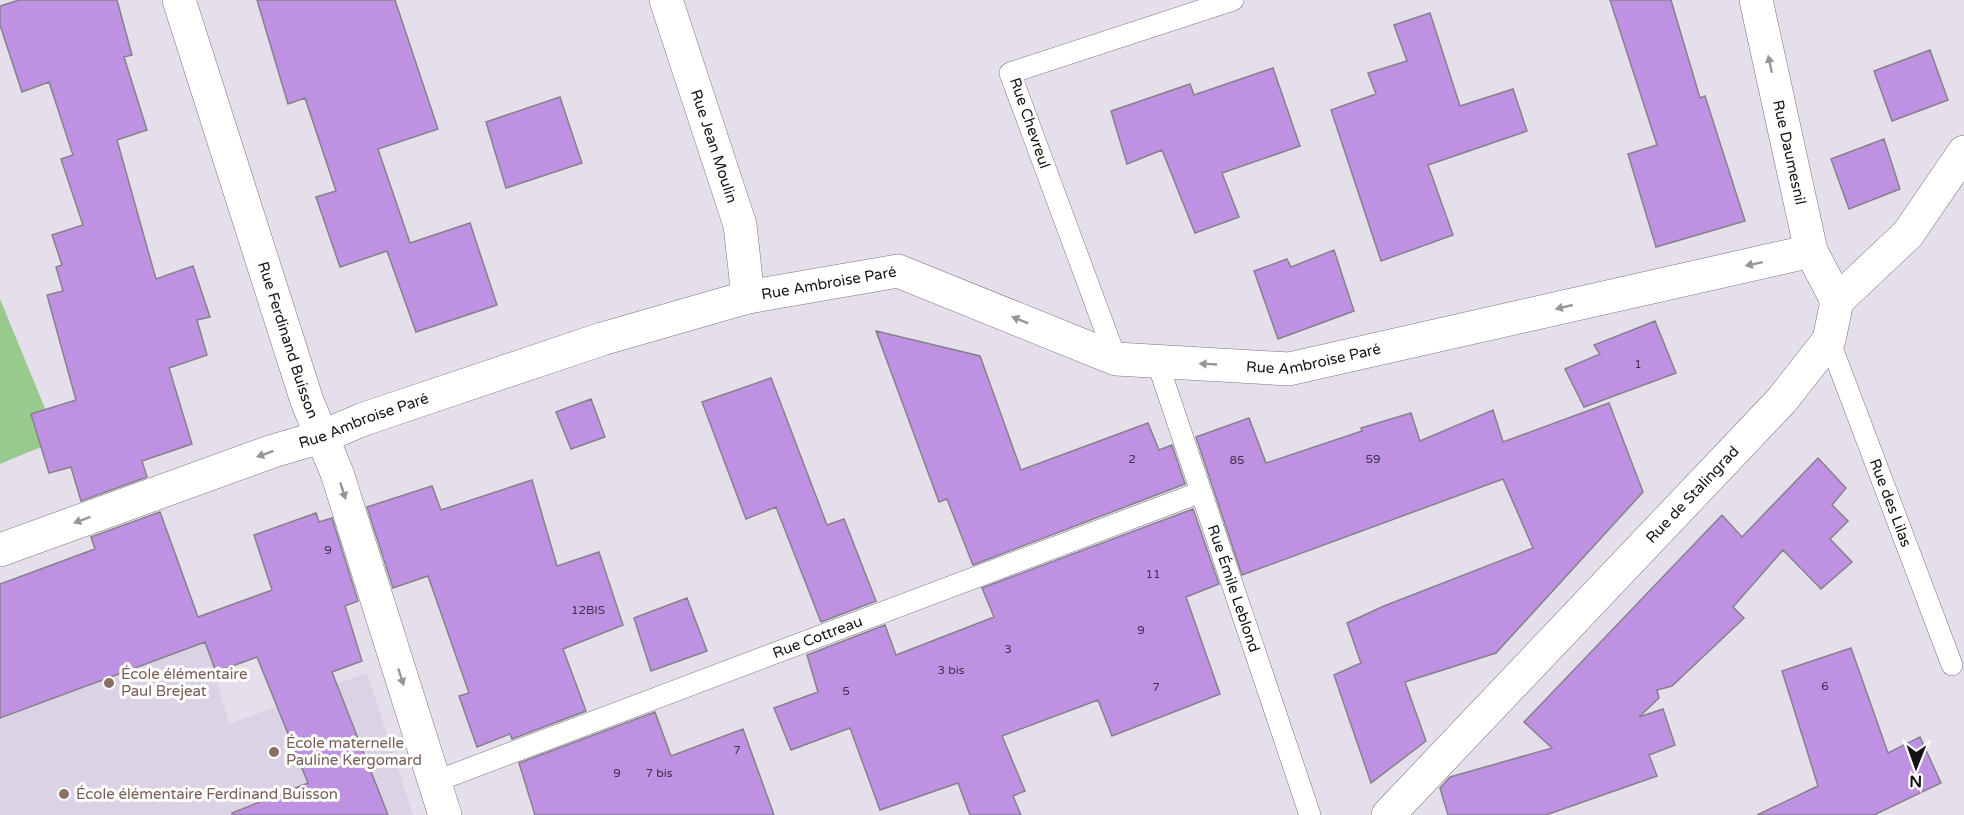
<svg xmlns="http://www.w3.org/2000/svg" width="1964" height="815" viewBox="0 0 1964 815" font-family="'Varela Round',sans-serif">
<rect width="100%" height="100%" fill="#e5dfeb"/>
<path fill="#dcd2e6" d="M164 523 207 641 229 724 367 673 413 815H0V584Z"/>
<path fill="#97ca8c" d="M0 299 58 440 0 464Z"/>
<path fill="#be91e2" stroke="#87818c" stroke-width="1.5" d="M19 0H117L132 55 124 57 147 130 117 140 156 279 193 266 210 317 197 320 207 355 169 368 192 444 142 461 147 477 81 501 71 467 49 473 31 414 76 400 47 295 63 291 56 267 62 265 52 235 83 225 61 159 73 155 49 82 22 92 0 25V6Z
M257 0H395L438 129 378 149 410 243 470 223 497 305 416 332 387 251 340 267 316 197 336 191 305 98 288 104Z
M1610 0H1671L1700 98 1705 96 1745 221 1656 247 1628 154 1657 145Z
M1430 13 1460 106 1513 89 1527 131 1428 165 1453 235 1381 261 1331 110 1376 94 1368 73 1407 61 1394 25Z
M1930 50 1948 100 1892 121 1874 71Z
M1273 68 1300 146 1222 173 1239 217 1195 233 1162 150 1127 164 1111 111 1190 84 1194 95Z
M560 97 582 163 506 188 486 122Z
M1884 139 1900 189 1849 209 1831 159Z
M1334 250 1354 311 1278 339 1254 271 1287 259 1291 267Z
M1655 321 1676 373 1584 407 1565 369 1600 354 1594 345Z
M876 331 980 356 1021 470 1148 423 1159 450 1172 445 1185 484 973 565 947 499 939 502Z
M771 378 827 525 844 519 876 601 821 622 776 507 746 519 702 402Z
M591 399 605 437 571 449 556 412Z
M1609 403 1643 492 1496 653 1405 682 1426 741 1371 783 1334 675 1361 663 1347 623 1384 606 1533 548 1503 479 1242 575 1196 437 1249 418 1266 463 1362 431 1361 428 1411 413 1420 441 1493 410 1503 442Z
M1818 458 1846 488 1832 505 1848 521 1830 539 1852 562 1821 589 1783 550 1733 607 1744 618 1672 686 1657 690 1659 698 1639 717 1663 709 1675 745 1649 755 1657 776 1546 815H1448L1440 788 1450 777 1552 748 1524 722 1722 515 1742 537Z
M532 480 557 566 599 552 623 625 563 649 586 711 512 739 510 734 477 747 459 696 469 693 428 576 393 588 367 507 432 486 441 510Z
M1193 509 1219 584 1186 597 1220 694 1112 736 1098 700 1002 736 1025 791 1013 796 1021 815H970L958 783 880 810 850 728 791 750 774 708 818 692 807 655 885 625 896 655 994 617 982 588Z
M160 512 198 617 272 590 254 535 316 513 319 522 332 518 358 601 345 606 362 661 332 672 388 815H232V813L308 783 257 657 216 672 205 642 0 718V584L95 549 91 537Z
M687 598 707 651 651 671 634 618Z
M1851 648 1888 753 1920 737 1941 783 1874 815H1757L1818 786 1782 671Z
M655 712 671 756 743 729 774 815H535L519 763Z"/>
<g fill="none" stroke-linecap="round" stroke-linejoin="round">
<defs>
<g id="lane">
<path id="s1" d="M1829 340 1952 665"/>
<path d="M1116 359 1010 73 1233 0"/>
<path id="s2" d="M1157 361 1310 815"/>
<path id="s3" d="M434 782 1201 492"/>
</g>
<g id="street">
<path id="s4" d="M179 0 307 401 337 473 445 815"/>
<path id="s5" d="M666 0 740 225 748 297"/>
<path id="s6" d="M1756 0 1811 251 1837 301"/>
<path id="s7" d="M0 550 273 451 321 437 364 419 602 339 748 297 898 271 1116 359 1289 369 1811 251"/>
<path id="s8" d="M1388 815 1782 400 1829 340 1837 301 1908 234 1964 152"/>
</g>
</defs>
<use href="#lane" stroke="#7b7580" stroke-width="22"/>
<use href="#street" stroke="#7b7580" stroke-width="34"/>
<use href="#lane" stroke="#fff" stroke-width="21"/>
<use href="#street" stroke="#fff" stroke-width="33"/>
</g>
<defs><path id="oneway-solid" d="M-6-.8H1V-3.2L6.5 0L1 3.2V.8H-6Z" transform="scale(1.5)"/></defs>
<g fill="#969597">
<use href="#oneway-solid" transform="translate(1770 64) rotate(-102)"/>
<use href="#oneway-solid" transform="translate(1754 264) rotate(168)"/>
<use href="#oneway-solid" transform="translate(1564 307) rotate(167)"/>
<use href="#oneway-solid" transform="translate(1020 320) rotate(-158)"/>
<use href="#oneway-solid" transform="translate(1208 364) rotate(-177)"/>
<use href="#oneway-solid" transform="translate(265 454) rotate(160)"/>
<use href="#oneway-solid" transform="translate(343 491) rotate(72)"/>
<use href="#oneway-solid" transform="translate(82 520) rotate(160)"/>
<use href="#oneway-solid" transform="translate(401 677) rotate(72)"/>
</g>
<g fill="#8d6e63" stroke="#fff" stroke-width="2">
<circle cx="109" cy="683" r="6"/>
<circle cx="274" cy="752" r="6"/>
<circle cx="64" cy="794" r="6"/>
</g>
<g text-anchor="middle" stroke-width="6" stroke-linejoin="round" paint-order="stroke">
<g font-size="12" fill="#3f324a">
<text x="1638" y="368">1</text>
<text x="1132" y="463">2</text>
<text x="1373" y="463">59</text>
<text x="1237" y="464">85</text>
<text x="328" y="554">9</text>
<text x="1153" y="578">11</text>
<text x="588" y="614">12BIS</text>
<text x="1141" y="634">9</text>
<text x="1008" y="653">3</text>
<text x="951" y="674">3 bis</text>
<text x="1825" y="690">6</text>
<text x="1156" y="691">7</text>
<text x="846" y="695">5</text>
<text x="737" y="754">7</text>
<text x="617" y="777">9</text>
<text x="659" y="777">7 bis</text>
</g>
<g font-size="15" fill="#151317" stroke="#fff">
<text transform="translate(1030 123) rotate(71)" y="5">Rue Chevreul</text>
<text dy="5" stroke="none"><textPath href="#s5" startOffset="154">Rue Jean Moulin</textPath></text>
<text dy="5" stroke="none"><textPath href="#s6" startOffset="156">Rue Daumesnil</textPath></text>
<text dy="5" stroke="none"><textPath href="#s7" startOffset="872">Rue Ambroise Paré</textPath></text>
<text dy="5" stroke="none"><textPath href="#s4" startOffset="357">Rue Ferdinand Buisson</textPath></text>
<text dy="5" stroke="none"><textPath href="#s7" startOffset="1376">Rue Ambroise Paré</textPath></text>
<text dy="5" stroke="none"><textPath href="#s7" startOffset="386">Rue Ambroise Paré</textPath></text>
<text dy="5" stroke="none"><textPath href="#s8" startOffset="442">Rue de Stalingrad</textPath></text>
<text dy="5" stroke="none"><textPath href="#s1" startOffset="174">Rue des Lilas</textPath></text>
<text dy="5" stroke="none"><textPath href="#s2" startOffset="240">Rue Émile Leblond</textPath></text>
<text dy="5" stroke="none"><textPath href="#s3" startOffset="410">Rue Cottreau</textPath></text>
</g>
<g font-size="15" fill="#785e54" stroke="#fff" text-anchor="start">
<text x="121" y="679">École élémentaire<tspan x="121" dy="17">Paul Brejeat</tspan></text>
<text x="286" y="748">École maternelle<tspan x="286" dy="17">Pauline Kergomard</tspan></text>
<text x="76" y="799">École élémentaire Ferdinand Buisson</text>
</g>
</g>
<g transform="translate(1916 767) rotate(181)" stroke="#ffffff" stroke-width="4.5" paint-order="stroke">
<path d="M0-4.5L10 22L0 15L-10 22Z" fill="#151317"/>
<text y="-9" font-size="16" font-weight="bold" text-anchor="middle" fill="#151317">N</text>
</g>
</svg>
